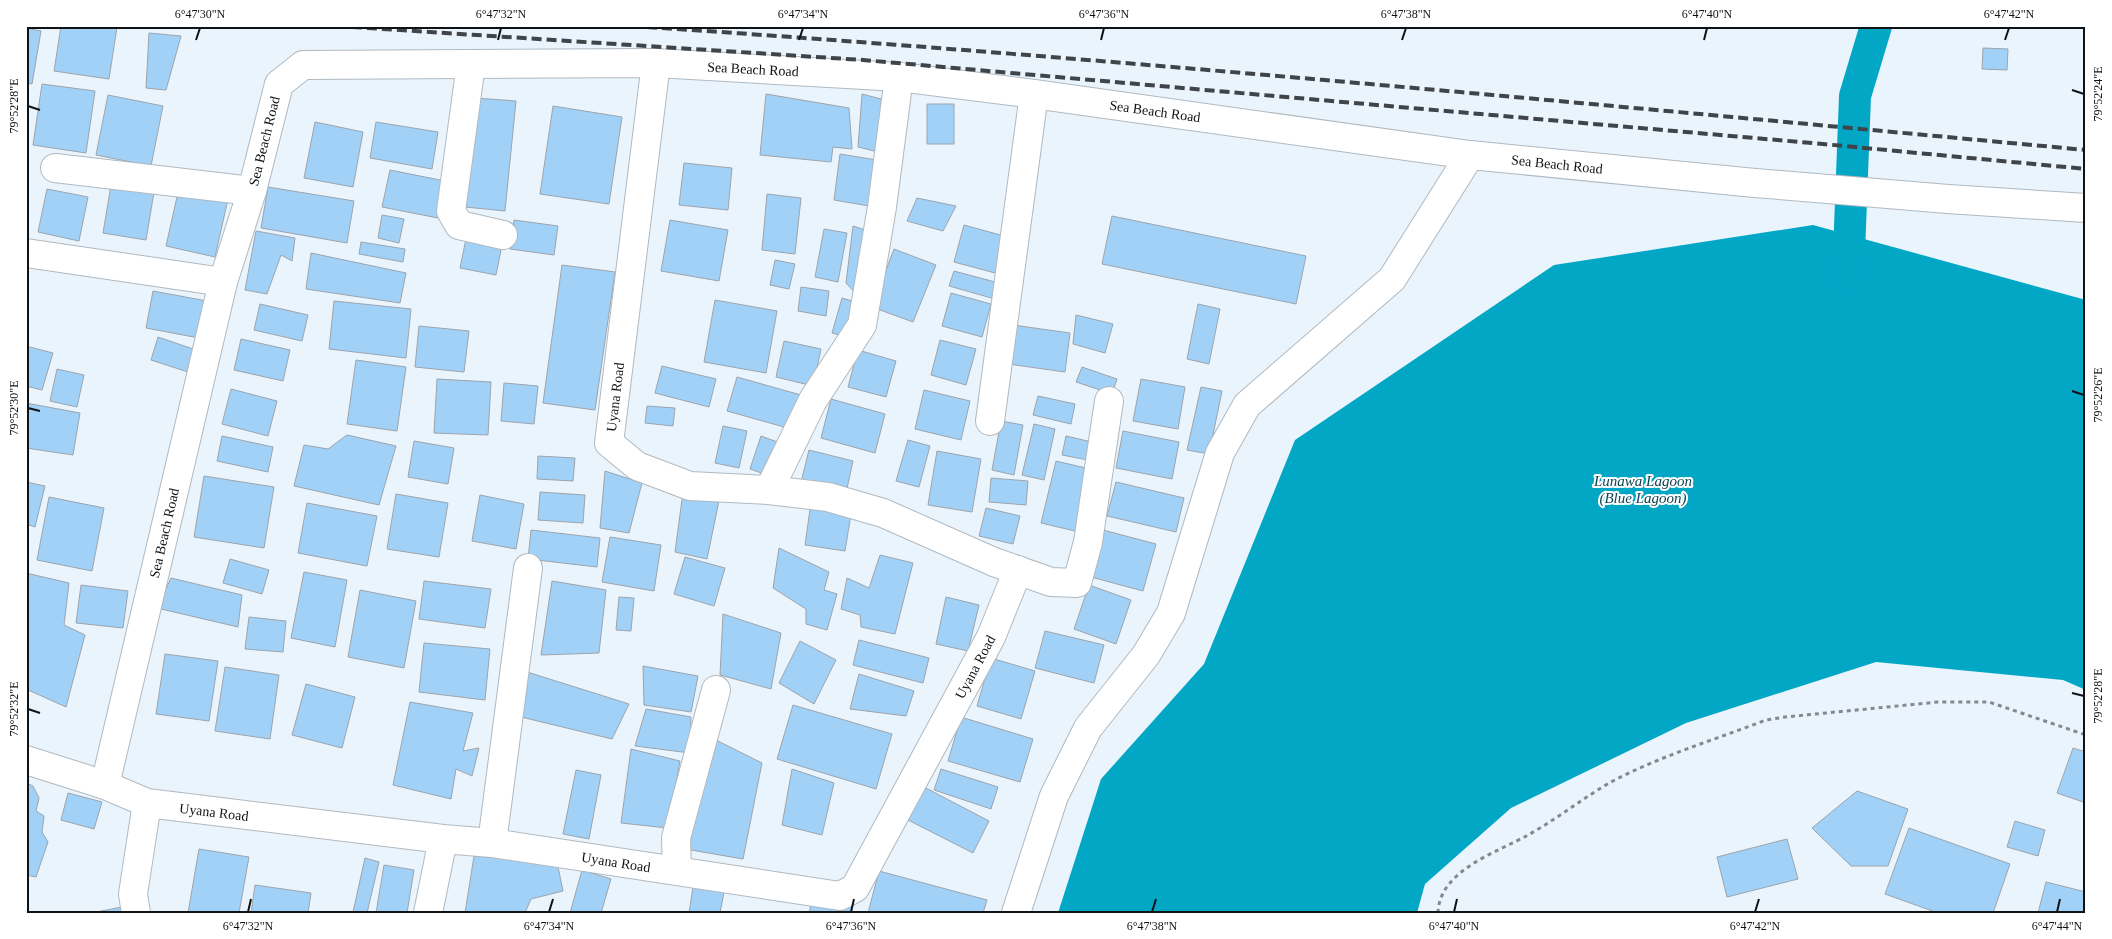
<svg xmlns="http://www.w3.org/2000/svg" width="2112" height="939" viewBox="0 0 2112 939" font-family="Georgia,serif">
<rect width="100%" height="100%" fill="#eaf4fc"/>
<path fill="#02a7c6" d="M1813 225 2086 300V690L2063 680 1876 662 1686 723 1511 808 1425 884 1417 913H1058L1101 779 1204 664 1295 440 1554 265Z"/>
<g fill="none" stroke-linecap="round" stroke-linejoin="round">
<path stroke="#02a7c6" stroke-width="32" d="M1848 279 1855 96 1876 26"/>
</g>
<path fill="#a2d1f7" stroke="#9ca4ac" d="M61 26 117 27 109 79 54 71Z
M26 28 41 31 32 84 26 83Z
M149 33 181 36 166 90 146 88Z
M1983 48 2008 49 2007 70 1982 69Z
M42 84 95 91 86 153 33 145Z
M766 94 849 108 852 149 833 147 831 162 760 155Z
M862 94 889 101 878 152 858 147Z
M108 95 163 106 151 166 96 155Z
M475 98 516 101 505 211 465 207Z
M927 104H954V144H927Z
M553 106 622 117 609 204 540 194Z
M315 122 363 132 353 187 304 178Z
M376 122 438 132 432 169 370 158Z
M840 154 883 161 875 207 834 200Z
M684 163 732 168 728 210 679 205Z
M390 170 445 181 438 218 382 207Z
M111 185 154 192 146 240 103 233Z
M268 187 354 201 347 243 261 228Z
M179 188 228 199 215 257 166 246Z
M47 189 88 197 79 241 38 232Z
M767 194 801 198 795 254 762 250Z
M917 198 956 206 943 231 907 221Z
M382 215 404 219 399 243 378 238Z
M1112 216 1306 256 1296 304 1102 264Z
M514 220 558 226 554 255 510 249Z
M670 220 728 230 719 281 661 271Z
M964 225 1004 236 995 273 954 262Z
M853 226 875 233 857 295 846 283Z
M824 229 847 233 838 282 815 277Z
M256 231 295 238 292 261 281 255 267 294 245 290Z
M467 234 503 240 496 275 460 268Z
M361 242 405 249 403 262 359 254Z
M894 249 936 265 913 322 872 307Z
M311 253 406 273 400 303 306 289Z
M775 260 795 264 789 289 770 285Z
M562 265 615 272 595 410 543 403Z
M954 271 999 283 995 299 949 286Z
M801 287 829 291 826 316 798 311Z
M153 291 207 301 199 338 146 328Z
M951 293 991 304 982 337 942 326Z
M842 298 859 303 850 338 832 333Z
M715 300 777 311 766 373 704 362Z
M334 301 411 309 406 358 329 349Z
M260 304 308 315 302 341 254 330Z
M1198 304 1220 309 1209 364 1187 359Z
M1076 315 1113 324 1105 353 1073 344Z
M1013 325 1070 333 1065 372 1008 364Z
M419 326 469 331 464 372 415 367Z
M158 337 196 350 188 372 151 360Z
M241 339 290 350 283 381 234 370Z
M940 340 976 349 966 385 931 375Z
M784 341 821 349 813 386 776 377Z
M26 346 53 353 42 390 26 386Z
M858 350 896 361 886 397 848 387Z
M356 360 406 367 397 431 347 424Z
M662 366 716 379 709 407 655 393Z
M1082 367 1117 379 1112 394 1076 382Z
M57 369 84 375 77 407 50 401Z
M737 377 801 395 791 429 727 411Z
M437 379 491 382 488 435 434 433Z
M1141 379 1185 387 1178 429 1133 421Z
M504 383 538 386 534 424 501 421Z
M1201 387 1222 391 1209 454 1187 450Z
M231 389 277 401 268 436 222 424Z
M924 390 970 401 961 440 915 429Z
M1038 396 1075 404 1071 424 1033 415Z
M831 399 885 414 875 453 821 438Z
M26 403 80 413 73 455 26 448Z
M647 406 675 408 673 426 645 423Z
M1001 421 1023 425 1014 475 992 470Z
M1034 424 1055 429 1044 480 1022 475Z
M723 426 747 431 739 468 715 463Z
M1123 431 1179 442 1172 479 1116 468Z
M347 435 396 446 379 505 294 486 304 445 328 449Z
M222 436 273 447 268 472 217 461Z
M761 436 780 443 770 476 750 469Z
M1066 436 1092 442 1088 460 1062 455Z
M908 440 930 446 919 487 896 481Z
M414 441 454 448 448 484 408 477Z
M809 450 853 461 846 493 801 482Z
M937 451 981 459 972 512 928 505Z
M538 456 575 458 573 481 537 479Z
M1056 461 1090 469 1075 531 1041 523Z
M605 471 642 483 629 533 600 528Z
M204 476 274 487 264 548 194 537Z
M991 478 1028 481 1026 505 989 502Z
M26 482 45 486 35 527 26 524Z
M1116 482 1184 498 1176 532 1107 516Z
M540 492 585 495 583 523 538 520Z
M683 492 720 496 707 559 675 552Z
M396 494 448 503 439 557 387 549Z
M480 495 524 504 516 549 472 541Z
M49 497 104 508 92 571 37 560Z
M811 502 852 508 845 551 805 545Z
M307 503 377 516 367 566 298 553Z
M986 508 1020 516 1013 544 979 536Z
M531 530 600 538 597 567 528 559Z
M1103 530 1156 544 1143 591 1091 577Z
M610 537 661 545 654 591 602 582Z
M779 548 829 572 824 590 837 594 827 630 806 624V609L773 588Z
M880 555 913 563 895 634 861 627 860 615 841 609 847 578 869 588Z
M685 557 725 568 714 606 674 594Z
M230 559 269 570 262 594 223 583Z
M304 572 347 580 335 647 291 638Z
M26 573 69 583 64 625 85 635 66 707 26 689Z
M171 578 242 595 238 627 157 608Z
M424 581 491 589 485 628 419 619Z
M552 581 606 590 599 653 541 655Z
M81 585 128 591 123 628 76 623Z
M1089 585 1131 600 1116 644 1074 629Z
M360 590 416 601 404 668 348 657Z
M619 597 634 598 631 631 616 630Z
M946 597 979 605 968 651 936 644Z
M723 614 781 633 771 689 720 675Z
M249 617 286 621 283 652 245 649Z
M1045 631 1104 645 1094 683 1035 668Z
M859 640 929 658 923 683 853 665Z
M800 641 836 660 814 704 779 683Z
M424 643 490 649 485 700 419 692Z
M165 654 218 661 209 721 156 714Z
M991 658 1035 671 1021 719 977 706Z
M643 666 698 676 691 712 644 705Z
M225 667 279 675 270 739 215 731Z
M524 671 629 704 612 739 517 716Z
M859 674 914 691 906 716 850 709Z
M306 684 355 697 342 748 292 735Z
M410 702 473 713 463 751 479 748 472 776 456 769 451 799 393 785Z
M793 705 892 734 876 789 777 759Z
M646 709 691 717 690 753 635 746Z
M961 717 1033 739 1020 782 948 761Z
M710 737 762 763 743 859 685 849Z
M2073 748 2086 752V803L2057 793Z
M631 749 680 761 668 828 621 823Z
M792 769 834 783 822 835 782 825Z
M941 769 998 787 991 809 934 790Z
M576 770 601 775 589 839 563 834Z
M26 783 33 786 39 798 36 811 44 816 42 832 48 842 36 877 26 875Z
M924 787 989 821 973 853 908 820Z
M1857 791 1908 809 1888 866H1851L1812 828Z
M68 793 102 802 94 829 61 820Z
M2015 821 2045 830 2038 856 2007 847Z
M1909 828 2010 864 1993 913H1938L1885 894Z
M1787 839 1798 879 1727 897 1717 857Z
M199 849 249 857 239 913H188Z
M474 856 557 862 563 891 531 899 525 913H465Z
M365 858 379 862 367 913H358L353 912Z
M384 865 414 870 407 913H376Z
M582 870 611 879 601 913H570Z
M879 871 987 900 983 913H868Z
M2046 882 2086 892V913H2038Z
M255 885 311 893 308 913H251Z
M693 887 724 892 720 913H689Z
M813 896 853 904 851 913H809Z
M122 907 123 913H91Z"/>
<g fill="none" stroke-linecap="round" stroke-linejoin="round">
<defs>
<path id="minor" d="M656 63 609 443 637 466 690 486 769 490 828 497 883 513 994 562 1051 582 1077 583 1088 542 1109 401
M471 64 451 211 459 225 503 235
M55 168 252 191
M26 253 223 282
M990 421 1034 94
M769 490 813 400 862 325 882 207 899 77
M105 785 147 803 443 839 492 843 840 896 855 888 991 637 1018 570
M492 843 528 568
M677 871 676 838 716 690
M136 913 133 894 147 803
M428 913 443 839
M1016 913 1054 796 1088 728 1146 655 1171 613 1220 453 1247 405 1392 279 1470 155"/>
<path id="tertiary" d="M26 760 105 785 223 282 252 191 279 84 303 65 656 63 899 77 1034 94 1470 155 1755 183 1948 199 2086 208"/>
</defs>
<use href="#minor" stroke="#b0b9c0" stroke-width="30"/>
<use href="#tertiary" stroke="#b0b9c0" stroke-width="30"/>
<path stroke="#83898f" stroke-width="3" stroke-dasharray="4 4" stroke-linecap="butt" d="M1438 913C1439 870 1498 852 1528 835 1557 819 1583 798 1611 782 1660 756 1714 740 1766 720L1785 717 1938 702H1989L2086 735"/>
<use href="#minor" stroke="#fff" stroke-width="28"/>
<use href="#tertiary" stroke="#fff" stroke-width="28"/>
<path stroke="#3f4448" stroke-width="4" stroke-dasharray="10 5" stroke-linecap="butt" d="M337 26 863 60 1823 144 2086 169
M632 26C1117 58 1602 105 2086 150"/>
</g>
<path fill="none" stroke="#101316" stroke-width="2" d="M196 40 200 28M498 40 501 28M799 40 803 28M1101 40 1104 28M1402 40 1406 28M1704 40 1707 28M2005 40 2009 28M2072 90 2084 94M28 106 40 110M2072 391 2084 395M28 408 40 411M2072 693 2084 696M28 709 40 713M248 912 251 899M549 912 553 899M851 912 854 899M1152 912 1156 899M1454 912 1457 899M1755 912 1759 899M2057 912 2060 899"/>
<g text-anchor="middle" stroke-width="4" stroke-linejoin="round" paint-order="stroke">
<g font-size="14" fill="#101316" stroke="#fff">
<text transform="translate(753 69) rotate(3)" y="5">Sea Beach Road</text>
<text transform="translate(1155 111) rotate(8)" y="5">Sea Beach Road</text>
<text transform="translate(264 141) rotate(-76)" y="5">Sea Beach Road</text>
<text transform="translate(1557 164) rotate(6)" y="5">Sea Beach Road</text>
<text transform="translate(615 397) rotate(-83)" y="5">Uyana Road</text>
<text transform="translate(164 533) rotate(-77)" y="5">Sea Beach Road</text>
<text transform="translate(975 667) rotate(-62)" y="5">Uyana Road</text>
<text transform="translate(214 812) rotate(7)" y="5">Uyana Road</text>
<text transform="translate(616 862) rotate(9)" y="5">Uyana Road</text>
</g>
<g font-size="15" font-style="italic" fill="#0a4552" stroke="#fff">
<text x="1643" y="486">Lunawa Lagoon<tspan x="1643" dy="17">(Blue Lagoon)</tspan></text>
</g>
</g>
<rect width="2112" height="939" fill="none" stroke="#ffffff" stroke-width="55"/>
<rect x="28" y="28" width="2056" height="884" fill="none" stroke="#101316" stroke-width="2"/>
<g font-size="12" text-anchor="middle" fill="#101316">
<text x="200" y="18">6°47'30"N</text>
<text x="501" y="18">6°47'32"N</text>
<text x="803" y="18">6°47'34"N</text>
<text x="1104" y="18">6°47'36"N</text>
<text x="1406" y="18">6°47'38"N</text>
<text x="1707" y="18">6°47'40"N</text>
<text x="2009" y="18">6°47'42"N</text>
<text transform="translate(2098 94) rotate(-90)" y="4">79°52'24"E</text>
<text transform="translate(14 106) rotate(-90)" y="4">79°52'28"E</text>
<text transform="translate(2098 395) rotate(-90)" y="4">79°52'26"E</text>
<text transform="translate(14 408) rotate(-90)" y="4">79°52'30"E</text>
<text transform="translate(2098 696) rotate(-90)" y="4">79°52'28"E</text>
<text transform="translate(14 709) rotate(-90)" y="4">79°52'32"E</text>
<text x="248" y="930">6°47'32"N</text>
<text x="549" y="930">6°47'34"N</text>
<text x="851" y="930">6°47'36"N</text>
<text x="1152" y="930">6°47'38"N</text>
<text x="1454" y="930">6°47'40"N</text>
<text x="1755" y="930">6°47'42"N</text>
<text x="2057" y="930">6°47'44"N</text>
</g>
</svg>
